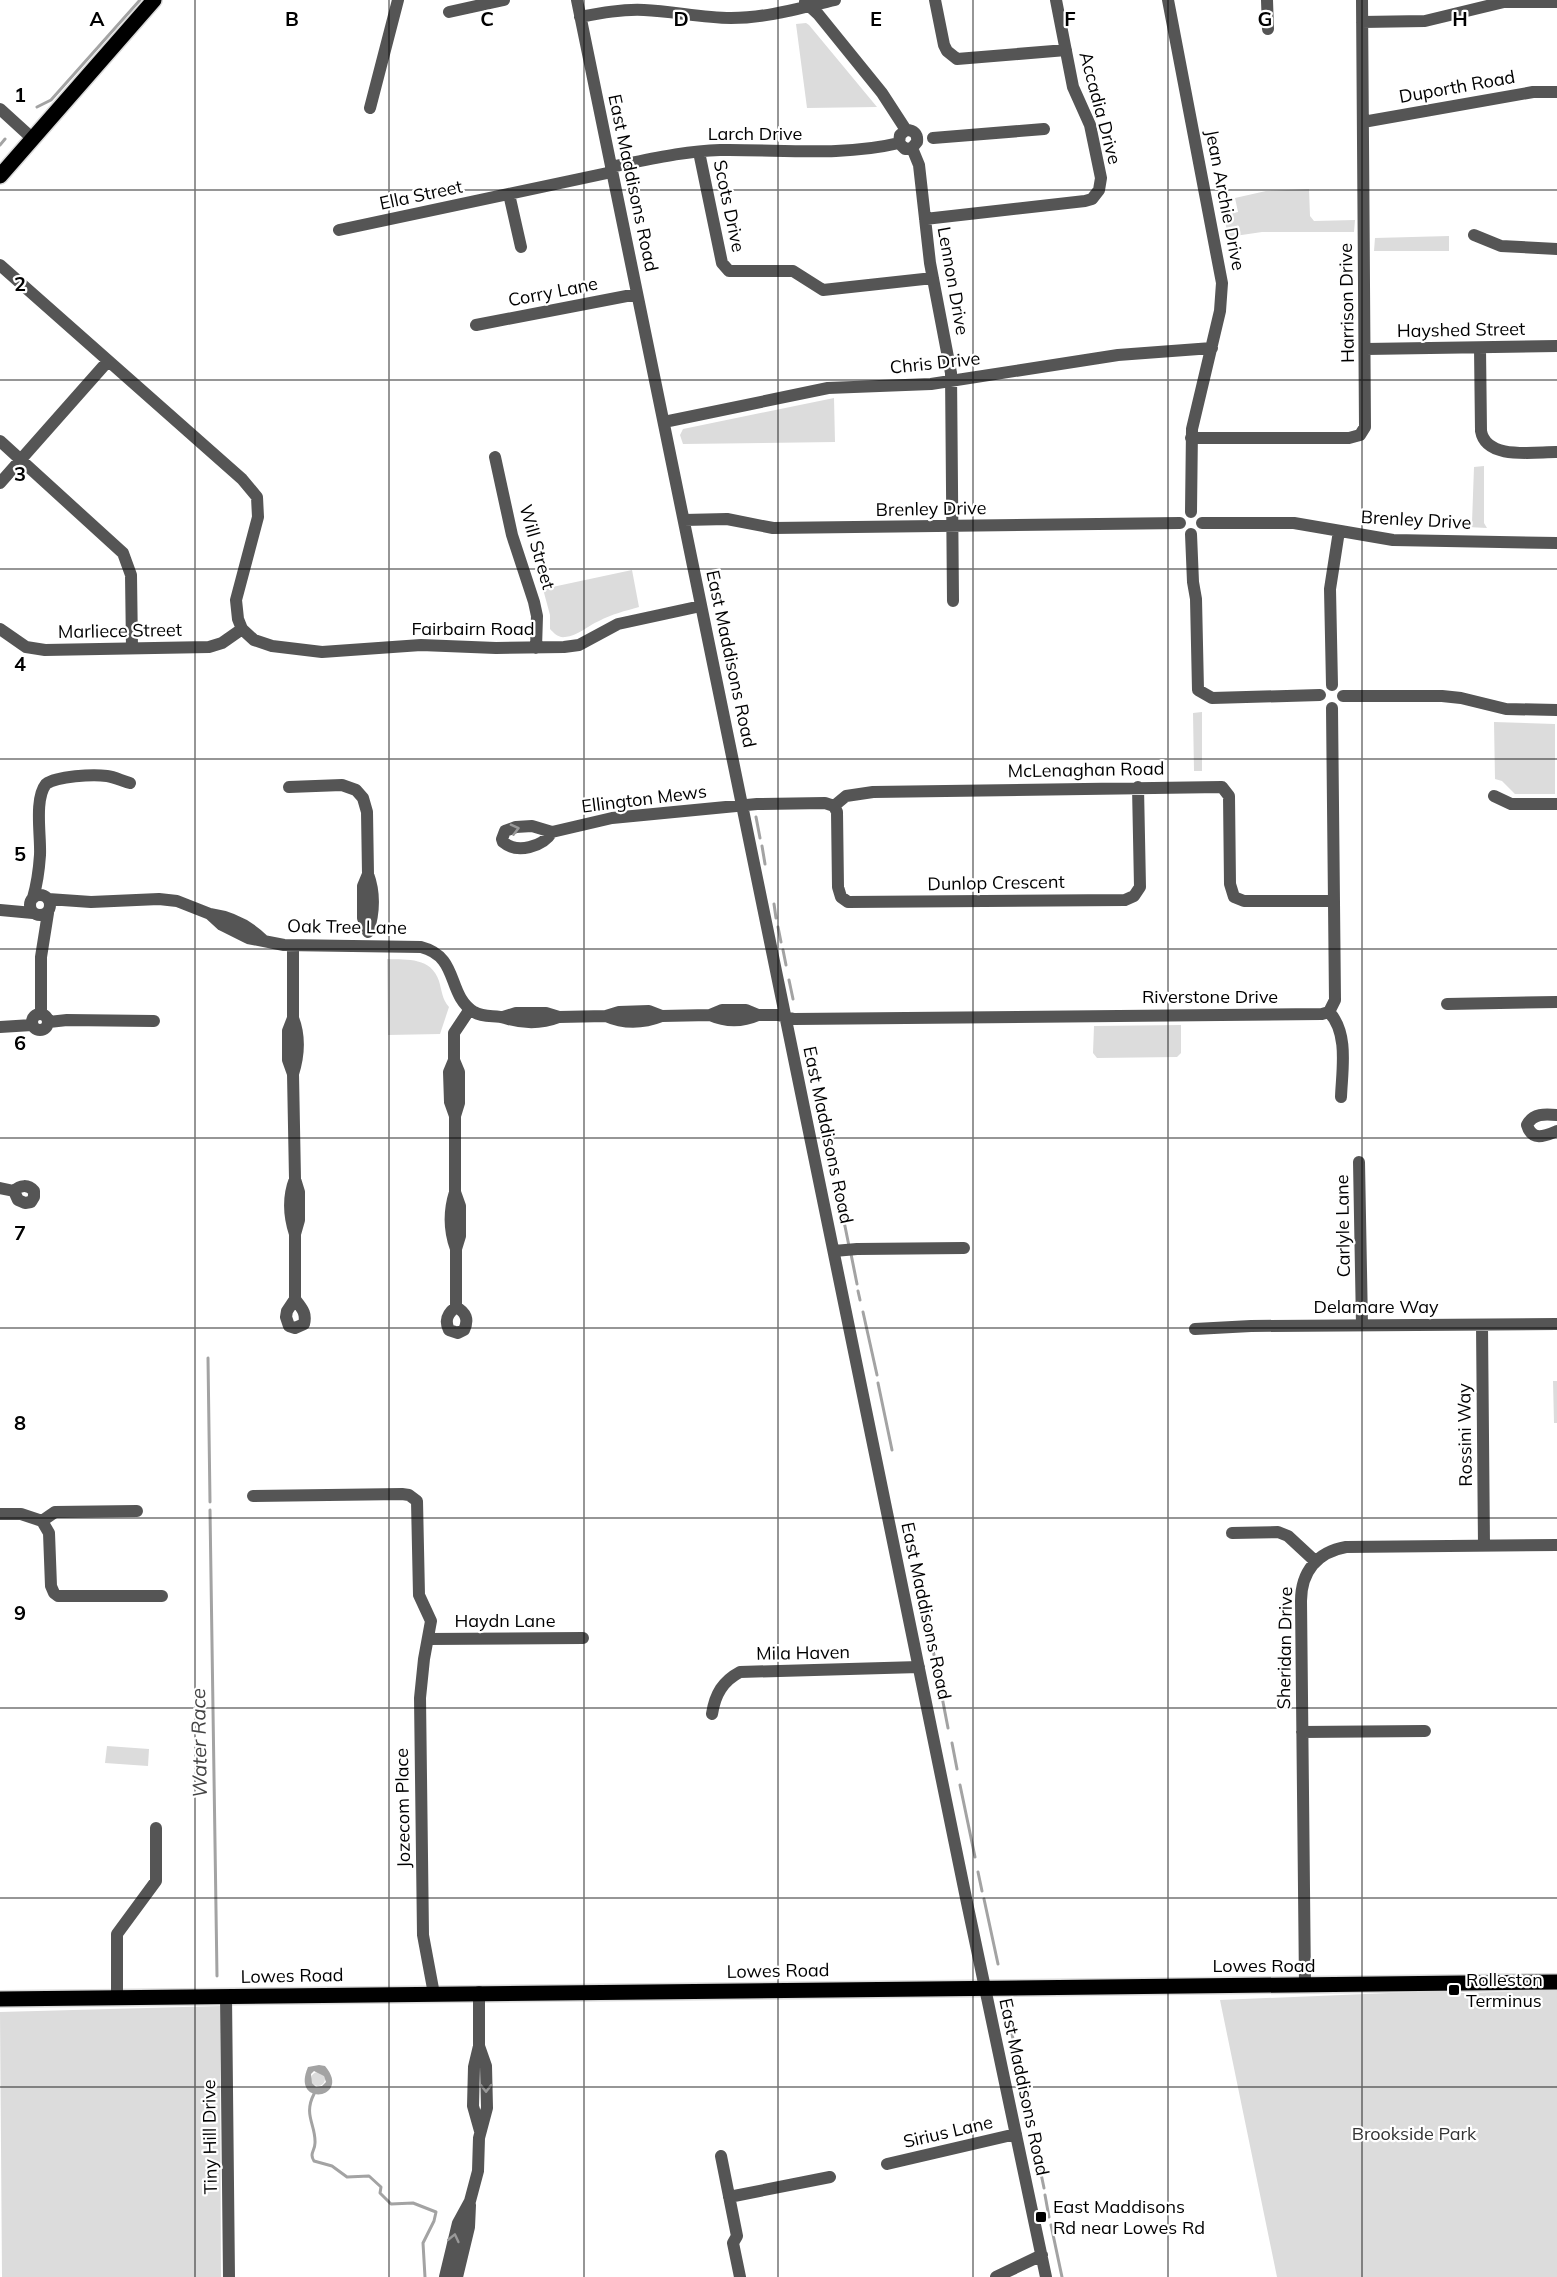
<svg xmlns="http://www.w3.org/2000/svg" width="1557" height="2277" viewBox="0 0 1557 2277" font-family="Mulish,sans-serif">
<rect width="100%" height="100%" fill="#fff"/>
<path fill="#dcdcdc" d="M806 23 809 25 877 107 807 108 796 24Z
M1309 189 1310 216 1314 221 1355 220 1354 232H1262L1228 237 1224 215 1238 212 1235 198 1266 191Z
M1449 236V251H1374L1375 238Z
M834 398 835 442 683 444 680 435 683 429Z
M1484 466V523L1487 528 1467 527 1472 523 1474 467Z
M632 570 639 607C625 611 612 614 599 621 587 626 578 636 565 637 558 638 554 633 550 629V615L543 589Z
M1202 712V771H1194L1193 713Z
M1494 722 1555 724V794H1515L1502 781 1495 779Z
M387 959C408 960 431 957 439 981 442 991 442 999 449 1007L440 1034 388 1035Z
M1181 1025V1053L1177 1057 1097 1058 1093 1053 1094 1026Z
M1553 1381H1557V1423H1554Z
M107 1746 149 1749 148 1766 105 1763Z
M1557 1990V2277H1277L1220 2000 1437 1991 1464 1993Z
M220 2006 221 2277H2L0 2012Z
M311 2079a7 7 0 1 1 14 0a7 7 0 1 1-14 0Z"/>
<path fill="#a3a3a3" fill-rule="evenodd" d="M319 2065 325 2066C353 2099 290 2108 308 2067ZM314 2071 324 2076 326 2082 322 2086 316 2087 312 2083 311 2074Z"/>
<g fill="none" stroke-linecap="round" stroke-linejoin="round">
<path stroke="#a3a3a3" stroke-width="3" d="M37 107 51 100 140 0
M0 145 5 139
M756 817 760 838
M762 846 765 864
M774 904 776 918
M778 927 781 942
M783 950 786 965
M789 980 793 999
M827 1155 834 1176
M836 1182 849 1246
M851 1254 857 1284
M858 1291 860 1300
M863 1312 877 1375
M208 1358 210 1502
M878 1383 892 1450
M210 1510 217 1976
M924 1606 934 1655
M937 1671 948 1728
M952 1743 957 1769
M960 1785 975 1857
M978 1872 982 1891
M984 1899 998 1964
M1006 2005 1021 2078
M1023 2090 1031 2127
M314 2094C303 2115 316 2125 315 2143 315 2151 309 2153 314 2161L332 2166 347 2177 369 2176 381 2187 380 2193 391 2204 413 2203 436 2212 434 2221 423 2243 425 2277
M1034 2141 1038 2158
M1040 2169 1044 2188
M1045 2195 1049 2217
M1051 2225 1062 2277"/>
<defs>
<path id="major" d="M0 176 154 0
M0 1999 1557 1982"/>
</defs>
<use href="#major" stroke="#dbdbdb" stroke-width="18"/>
<path stroke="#555" stroke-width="12" d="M577 0 966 1898 1046 2277
M935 0 944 45 947 51 957 59 1066 50
M1168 0 1222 283 1220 311 1192 429 1191 512
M1267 0 1268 29
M805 2 818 14 882 93 906 130C914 130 918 134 917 142L912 148 905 149 899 143 900 135 906 130
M449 12 504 0
M580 17C601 13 622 9 644 10 673 11 701 18 731 18 767 18 800 8 835 0
M1362 22 1425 21 1504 2H1557
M370 108 398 0
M0 109 33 139
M1363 122 1533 92H1557
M933 138 1044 129
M912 148 919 165 930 263 951 373 953 601
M699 152 722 263 729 271H793L823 290 933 278
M611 167C647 160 683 151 720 150 780 149 840 157 899 143
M509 194 521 247
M925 219 1085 201 1092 199 1099 190 1101 178 1090 125 1073 87 1056 0
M339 230 612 172
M1474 235 1501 246 1557 249
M0 265 242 479 257 497 258 517 236 600 238 619 242 629 254 640 272 646 322 652 421 645 496 648 564 647 579 645 618 624 701 606
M476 325 637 294
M1480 348 1481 431C1486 460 1533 452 1556 452
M1366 349 1557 346
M664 422 828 388 931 384 1118 355 1212 348
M1191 438H1349L1360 435 1365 427 1362 0
M0 441 123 553 131 575 132 648
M495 457 512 535 534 602 537 616 536 648
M0 483 108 361
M684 520 727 519 773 528 1180 523
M1202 523H1294L1393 540 1557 543
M1191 534 1193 582 1196 599 1198 690 1212 698 1320 695
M0 629 26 647 45 650 209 647 222 643 242 629
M1332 685 1330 589 1339 531
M1343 696H1442L1461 698 1506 709 1557 710
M289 787 342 785 356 790 363 798 367 812 368 874 363 886V918L368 931
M1494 796 1511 804H1557
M834 806 846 796 873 792 1222 787 1229 796 1230 884 1234 897 1244 901H1334
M834 806 837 812 838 887 841 897 848 902 1125 900 1134 896 1140 887 1138 787
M552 832C543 847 517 854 503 842L502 839 505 831 516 827 532 826 552 832 612 818 757 804 825 803 834 806
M368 874C375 893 374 913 368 932
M30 905a10 10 0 1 1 20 0a10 10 0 1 1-20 0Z
M33 898C37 884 39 870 40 855 41 836 34 799 46 784 57 776 93 774 107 776 115 777 122 781 130 783
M48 899 91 902 159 899 177 901 210 914 222 925 248 938 284 945 421 947C460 957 446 994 474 1012 484 1018 495 1015 505 1018 524 1024 541 1024 559 1017
M0 910 33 913
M210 914C231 917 248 925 263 940
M293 946V1018L288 1031V1060L293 1074
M1447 1004 1557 1002
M1329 1012C1349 1033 1342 1070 1341 1097
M41 1013V957L48 913
M32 1022a8 8 0 1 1 16 0a8 8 0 1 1-16 0Z
M710 1015C726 1022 742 1022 758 1015
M606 1016C624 1024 644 1023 662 1016
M503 1017 516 1013H546L559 1017 606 1016 619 1012 649 1011 662 1016 710 1015 722 1010H746L758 1015H778L794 1019 1322 1014 1329 1012 1335 1000 1332 708
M293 1018C300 1036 299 1055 293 1074L295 1179 299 1192V1220L295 1234V1299L287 1311 286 1317 289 1326 295 1328 304 1324C307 1312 301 1308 295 1299
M49 1022 67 1020 154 1021
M0 1027 32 1025
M454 1060 449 1072 450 1102 455 1116V1192L460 1206V1236L456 1249V1307
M1557 1115C1545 1114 1533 1113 1527 1125 1532 1142 1545 1136 1557 1131
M455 1116 459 1103V1072L454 1060V1033L470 1009
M1359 1162 1362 1325
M295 1179C288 1197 289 1216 295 1234
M0 1188 14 1191 18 1200 25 1203 31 1202 34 1197V1191C28 1184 20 1185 14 1191
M455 1192C449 1211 449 1230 456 1249
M834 1251 857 1249 964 1248
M456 1307C466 1312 469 1320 464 1330L458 1333 449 1330C444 1320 448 1313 456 1307Z
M1482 1325 1484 1546
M1195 1329 1251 1326 1557 1324
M253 1496 402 1494 409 1495 417 1501 419 1595 431 1621 424 1659 420 1698 423 1935 434 1994
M0 1514H21L42 1521 55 1512 137 1511
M42 1521 49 1533 51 1586 54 1593 58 1596H162
M1232 1533 1278 1532 1288 1536 1315 1561
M428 1639 583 1638
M712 1714C715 1694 723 1681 740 1672L919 1667
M1302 1732 1425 1731
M1305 1985 1301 1601C1301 1572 1317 1552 1346 1547L1557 1545
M479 1992V2046L474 2067 473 2106 480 2131
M226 1996 229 2277
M117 1997V1934L156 1881V1828
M721 2156 737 2236 733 2243 740 2277
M887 2164 1016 2134
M729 2197 830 2177
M445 2277 458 2223 470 2201 478 2171 479 2138 487 2108 486 2066 479 2046
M457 2277 469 2227 470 2205
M996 2277 1042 2255"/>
<use href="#major" stroke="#000" stroke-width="15"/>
</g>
<defs><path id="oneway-chevron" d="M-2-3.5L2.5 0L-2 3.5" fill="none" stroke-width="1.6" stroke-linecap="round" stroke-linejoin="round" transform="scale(1.5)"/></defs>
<g stroke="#999">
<use href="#oneway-chevron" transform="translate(515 829) rotate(-15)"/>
<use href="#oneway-chevron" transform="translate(486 2088) rotate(89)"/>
<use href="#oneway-chevron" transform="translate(454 2238) rotate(-77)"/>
</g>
<path fill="none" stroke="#000" stroke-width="1.5" stroke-opacity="0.55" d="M195 0V2277M389 0V2277M584 0V2277M778 0V2277M973 0V2277M1168 0V2277M1362 0V2277M0 190H1557M0 380H1557M0 569H1557M0 759H1557M0 949H1557M0 1138H1557M0 1328H1557M0 1518H1557M0 1708H1557M0 1898H1557M0 2087H1557"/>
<g fill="#000" stroke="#fff" stroke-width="2">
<rect x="1448" y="1984" width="12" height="12" rx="3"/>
<rect x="1035" y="2211" width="12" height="12" rx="3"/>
</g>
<g text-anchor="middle" stroke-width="4.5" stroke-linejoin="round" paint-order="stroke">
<g font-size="18" fill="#000" stroke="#fff">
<text transform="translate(1457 87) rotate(-10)" y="6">Duporth Road</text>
<text transform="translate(1100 108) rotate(75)" y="6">Accadia Drive</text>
<text x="755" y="140">Larch Drive</text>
<text transform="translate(633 183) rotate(78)" y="6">East Maddisons Road</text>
<text transform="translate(421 195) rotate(-12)" y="6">Ella Street</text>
<text transform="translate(1225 200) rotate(79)" y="6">Jean Archie Drive</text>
<text transform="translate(729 206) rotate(78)" y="6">Scots Drive</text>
<text transform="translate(953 281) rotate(80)" y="6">Lennon Drive</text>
<text transform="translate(553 292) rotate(-11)" y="6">Corry Lane</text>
<text transform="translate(1347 303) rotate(-91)" y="6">Harrison Drive</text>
<text transform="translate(1461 330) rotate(-1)" y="6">Hayshed Street</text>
<text transform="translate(935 363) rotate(-6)" y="6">Chris Drive</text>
<text transform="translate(931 509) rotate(-1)" y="6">Brenley Drive</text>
<text transform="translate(1416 520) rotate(3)" y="6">Brenley Drive</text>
<text transform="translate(537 547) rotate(74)" y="6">Will Street</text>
<text x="473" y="635">Fairbairn Road</text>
<text transform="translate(120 631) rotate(-1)" y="6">Marliece Street</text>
<text transform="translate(731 659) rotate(78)" y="6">East Maddisons Road</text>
<text transform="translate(1086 770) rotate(-1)" y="6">McLenaghan Road</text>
<text transform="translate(644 799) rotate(-7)" y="6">Ellington Mews</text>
<text transform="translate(996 883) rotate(-1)" y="6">Dunlop Crescent</text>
<text transform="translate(347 927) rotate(1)" y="6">Oak Tree Lane</text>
<text x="1210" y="1003">Riverstone Drive</text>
<text transform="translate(828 1135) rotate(78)" y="6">East Maddisons Road</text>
<text transform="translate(1343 1226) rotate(-91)" y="6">Carlyle Lane</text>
<text x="1376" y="1313">Delamare Way</text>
<text transform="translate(1465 1435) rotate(-91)" y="6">Rossini Way</text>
<text transform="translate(926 1611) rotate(78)" y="6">East Maddisons Road</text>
<text x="505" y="1627">Haydn Lane</text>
<text transform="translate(1285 1648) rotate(-89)" y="6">Sheridan Drive</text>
<text transform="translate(803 1653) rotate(-1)" y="6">Mila Haven</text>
<text transform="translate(403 1808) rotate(-91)" y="6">Jozecom Place</text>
<text x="1264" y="1972">Lowes Road</text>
<text transform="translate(778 1971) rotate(-1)" y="6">Lowes Road</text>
<text transform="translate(292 1976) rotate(-1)" y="6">Lowes Road</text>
<text transform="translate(1024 2087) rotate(78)" y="6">East Maddisons Road</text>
<text transform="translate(948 2132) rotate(-13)" y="6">Sirius Lane</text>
<text transform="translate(210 2137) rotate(-91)" y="6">Tiny Hill Drive</text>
</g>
<g font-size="18" fill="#000" stroke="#fff" text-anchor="start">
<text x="1466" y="1986">Rolleston<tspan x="1466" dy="21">Terminus</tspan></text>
<text x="1053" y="2213">East Maddisons<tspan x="1053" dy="21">Rd near Lowes Rd</tspan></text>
</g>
<g font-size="18" fill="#333" stroke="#fff">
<text x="1414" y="2140">Brookside Park</text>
</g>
<g font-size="20" font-style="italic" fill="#444" stroke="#fff">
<text transform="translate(199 1743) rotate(-91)" y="7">Water Race</text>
</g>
</g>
<g font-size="20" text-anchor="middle" font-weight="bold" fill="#000" stroke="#fff" stroke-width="4.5" stroke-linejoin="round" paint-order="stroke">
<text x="97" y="26">A</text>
<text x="292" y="26">B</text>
<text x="487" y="26">C</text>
<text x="681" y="26">D</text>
<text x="876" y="26">E</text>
<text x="1070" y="26">F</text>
<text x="1265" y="26">G</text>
<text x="1460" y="26">H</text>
<text x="20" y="102">1</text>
<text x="20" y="291">2</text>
<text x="20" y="481">3</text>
<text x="20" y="671">4</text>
<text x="20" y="861">5</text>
<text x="20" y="1050">6</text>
<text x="20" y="1240">7</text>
<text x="20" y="1430">8</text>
<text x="20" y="1620">9</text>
</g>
</svg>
